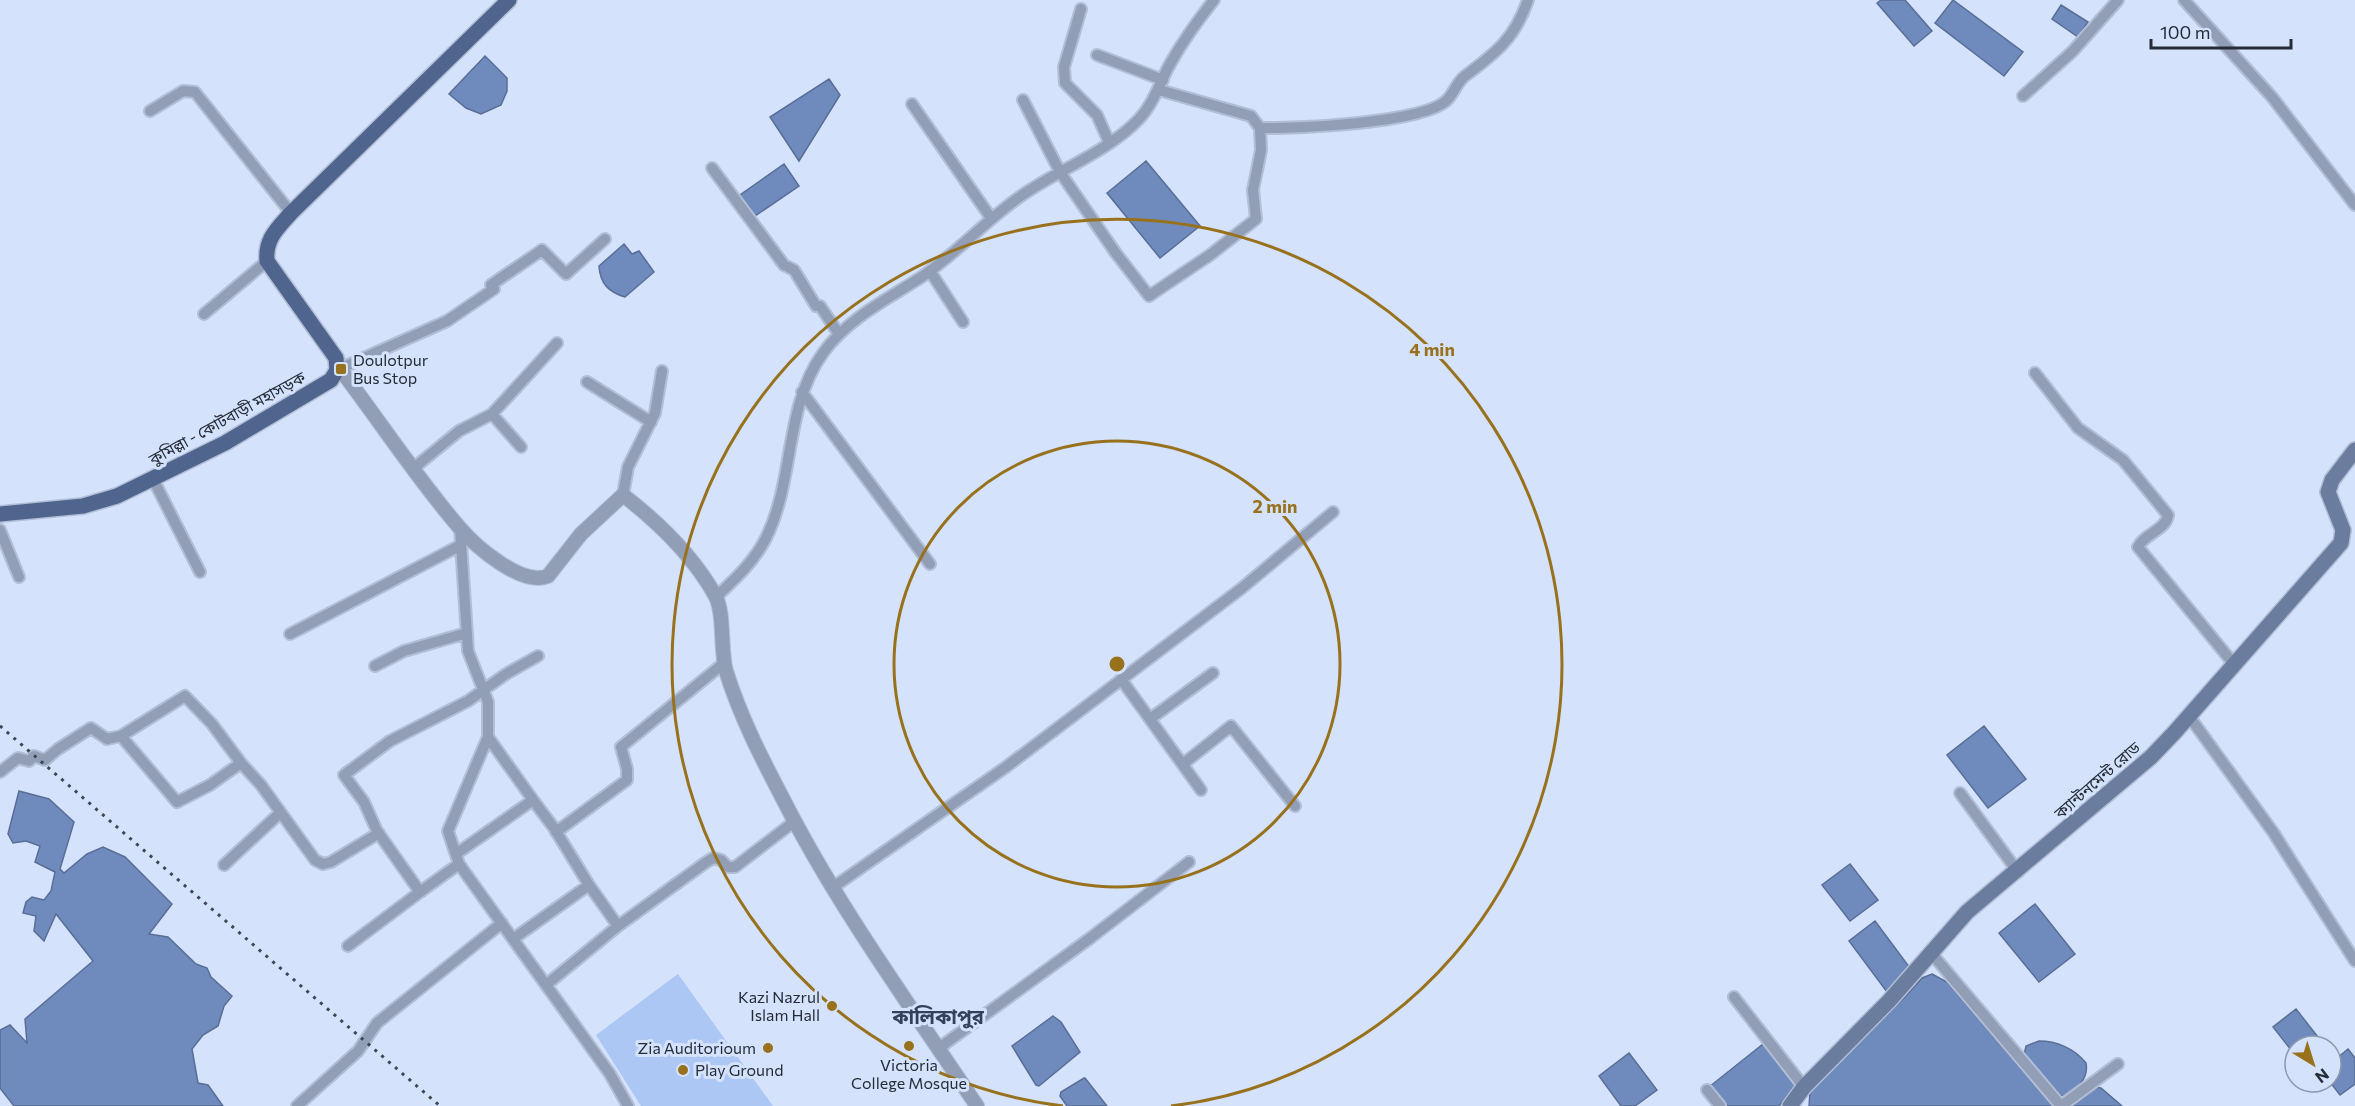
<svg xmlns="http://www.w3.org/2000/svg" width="2355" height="1106" viewBox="0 0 2355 1106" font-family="Commissioner,'Noto Sans Bengali',sans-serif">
<rect width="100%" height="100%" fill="#d4e2fc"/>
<path fill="#adc7f5" d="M678 974 773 1106H641L596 1035Z"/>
<path fill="#6f8bbe" stroke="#596e96" stroke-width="1.5" d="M1881 0H1905L1932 31 1914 46 1877 3Z
M1953 0 2023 52 2004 76 1935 23Z
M2061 5 2088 22 2078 37 2052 19Z
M485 56 507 78V91L501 105 481 114 466 108 449 94Z
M829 79 840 95 799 161 770 117Z
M1146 161 1200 226 1160 258 1107 193Z
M784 164 799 186 755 216 740 195Z
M624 244 632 254 639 251 654 272 625 297C609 292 600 284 599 266Z
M1984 726 2026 779 1988 808 1947 755Z
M19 791 49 799 74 822 60 869 64 873 87 854 103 847 125 857 172 904 149 934 168 937 196 964 207 968 211 977 232 996 224 1006 218 1026 203 1035 192 1049 198 1083 208 1085 223 1106H14L0 1088V1030L10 1025 27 1043 25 1019 93 961 56 914 44 941 34 931 36 916 23 913 26 902 32 897 44 900 51 891 55 872 35 862 40 846 26 841 13 843 8 834Z
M1850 864 1878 900 1850 921 1822 885Z
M2035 904 2075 954 2039 982 1999 933Z
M1875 921 1913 972 1887 992 1849 941Z
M1932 974 1947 982 2053 1106H1809L1810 1092 1904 998 1922 978Z
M2296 1009 2325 1046H2295V1055L2273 1027Z
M1053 1016 1061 1022 1080 1052 1039 1086 1036 1085 1012 1046Z
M2039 1041C2056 1041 2074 1048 2086 1063 2089 1079 2077 1089 2064 1097L2060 1095 2024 1055 2026 1046Z
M1763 1044 1796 1085 1779 1106H1724L1709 1087Z
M2348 1049 2355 1058V1084L2340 1095 2330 1082 2331 1063Z
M1629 1053 1657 1090 1635 1106H1621L1599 1076Z
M1084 1078H1085L1107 1106H1067L1060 1096 1061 1092Z
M2092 1087 2101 1088 2122 1106H2070L2069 1102Z"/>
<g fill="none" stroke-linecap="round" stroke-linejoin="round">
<defs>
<path id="minor" d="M2184 0 2272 97 2355 205
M1081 9 1064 67 1065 83 1097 115 1109 142
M1097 55 1163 80
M1159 90 1251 116 1260 128C1295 129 1421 123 1446 101 1454 94 1456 83 1465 76 1496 53 1515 38 1528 0
M2023 96 2073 51 2118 0
M1023 100 1060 172 1115 252 1149 296 1210 255 1256 219 1253 190 1261 150 1260 128
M912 104 991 218
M150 111 183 91 195 92 291 213
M712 168 784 265 794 270 816 306H820L839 334
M930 271 963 322
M204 314 267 261
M337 370 447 321 494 289 491 285 498 280 542 250 566 274 605 239
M2035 373 2078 428 2123 460 2168 515C2166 530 2144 534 2138 547L2233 663
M587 382 651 422
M802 392 930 564
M492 414 521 447
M415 467 459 431 492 414 557 343
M153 479 200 572
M623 495 628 467 655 413 662 371
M460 528 468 651 488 702V737L448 831 459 864 610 1074 628 1106
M0 530 19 577
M716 597C735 579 754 562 766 538 795 480 784 407 823 353 848 318 888 299 923 276 958 252 986 220 1021 196 1058 170 1109 151 1139 119 1154 103 1160 82 1170 64 1183 41 1198 20 1214 0
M290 634 461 545
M375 666 404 651 467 633
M1121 679 1201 790
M2189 716 2273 832 2355 961
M1150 719 1213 673
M121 736 177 802 210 785 241 763
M488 737 533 800
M1183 764 1231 726 1295 806
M0 772 18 758 29 761 34 756 45 760 58 749 91 728 107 739 121 736 185 696 212 724 241 763 261 785 315 860 323 864 331 862 379 833
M1960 793 2018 872
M556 832 627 780V769L621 747 724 663
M456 854 533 800 554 828 589 885
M459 864 420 892 377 831 364 802 344 775 390 741 468 701 506 674 538 656
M224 865 280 813
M832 888 1006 767 1242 588 1333 512
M513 939 589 885 618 926
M348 946 420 892
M1932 954 2061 1106
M546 985 618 926 705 863 713 858 721 860 728 867H735L795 821
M1734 997 1804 1087
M939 1048 1089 939 1189 862
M1707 1090 1720 1106
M297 1106 358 1051 377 1023 502 923
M2061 1106 2118 1064"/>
<path id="tertiary" d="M337 370 343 373C381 423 419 481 459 527 475 546 522 587 548 576L581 534 623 495C658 522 693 556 715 595 725 613 720 650 726 671 740 716 761 757 783 799 838 907 910 1005 977 1106"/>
<path id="secondary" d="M1790 1106 1804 1087 1889 1001 1967 912 2151 757 2174 733 2341 543 2343 530 2328 492 2332 480 2355 450"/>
<path id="primary" d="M0 514 83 506 117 496 225 443 331 380 337 370 336 358 267 261C265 239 277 229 291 213L509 0"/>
</defs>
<use href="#minor" stroke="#b1bed5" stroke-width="14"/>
<use href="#tertiary" stroke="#b1bed5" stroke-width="16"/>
<use href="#secondary" stroke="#b1bed5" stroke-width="18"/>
<use href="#primary" stroke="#b1bed5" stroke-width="18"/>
<use href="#minor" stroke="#919eb6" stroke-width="10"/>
<use href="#tertiary" stroke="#919eb6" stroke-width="14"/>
<use href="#secondary" stroke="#6a7d9f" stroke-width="15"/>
<use href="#primary" stroke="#4f658e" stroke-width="15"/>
<path stroke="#3e4654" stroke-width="3" stroke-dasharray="3 6" stroke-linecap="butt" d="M0 726 440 1106"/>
</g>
<g fill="none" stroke="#98711c" stroke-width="3">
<circle cx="1117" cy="664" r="223"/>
<path d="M1063 1106A445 445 0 1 1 1171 1106"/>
</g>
<g fill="#98711c" stroke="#d4e2fc" stroke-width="2">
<rect x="335" y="363" width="12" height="12" rx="3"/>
<circle cx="832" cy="1006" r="6"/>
<circle cx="909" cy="1046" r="6"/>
<circle cx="768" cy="1048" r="6"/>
<circle cx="683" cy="1070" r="6"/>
</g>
<g text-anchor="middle" stroke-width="6" stroke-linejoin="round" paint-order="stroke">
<g font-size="16" fill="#252c38" stroke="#d4e2fc" text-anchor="start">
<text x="353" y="366">Doulotpur<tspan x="353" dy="18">Bus Stop</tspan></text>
<text x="820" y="1003" text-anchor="end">Kazi Nazrul<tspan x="820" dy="18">Islam Hall</tspan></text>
<text x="756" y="1054" text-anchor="end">Zia Auditorioum</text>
<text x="909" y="1071" text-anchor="middle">Victoria<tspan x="909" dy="18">College Mosque</tspan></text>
<text x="695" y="1076">Play Ground</text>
</g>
<g font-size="16" fill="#252c38" stroke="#d4e2fc">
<text transform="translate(227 418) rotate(-29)" y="6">কুমিল্লা - কোটবাড়ী মহাসড়ক</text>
<text transform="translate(2097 780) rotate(-41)" y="6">ক্যান্টনমেন্ট রোড</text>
</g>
<g font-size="20" font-weight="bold" fill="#34415b" stroke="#d4e2fc">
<text x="938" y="1024">কালিকাপুর</text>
</g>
</g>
<circle cx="1117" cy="664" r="9" fill="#98711c" stroke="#d4e2fc" stroke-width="3"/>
<g font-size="18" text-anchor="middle" font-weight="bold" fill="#98711c" stroke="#d4e2fc" stroke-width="6" stroke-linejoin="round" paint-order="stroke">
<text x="1432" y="356">4 min</text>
<text x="1275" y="513">2 min</text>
</g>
<g transform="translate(2313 1064) rotate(142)"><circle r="28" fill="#d4e2fc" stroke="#8e99ae" stroke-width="1.5"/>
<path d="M0-4.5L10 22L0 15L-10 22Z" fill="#98711c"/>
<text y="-9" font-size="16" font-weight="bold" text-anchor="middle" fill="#252c38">N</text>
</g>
<path d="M2151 39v9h140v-9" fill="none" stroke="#252c38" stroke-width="3"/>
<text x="2160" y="39" font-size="18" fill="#252c38" stroke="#d4e2fc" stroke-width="4.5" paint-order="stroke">100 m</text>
</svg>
